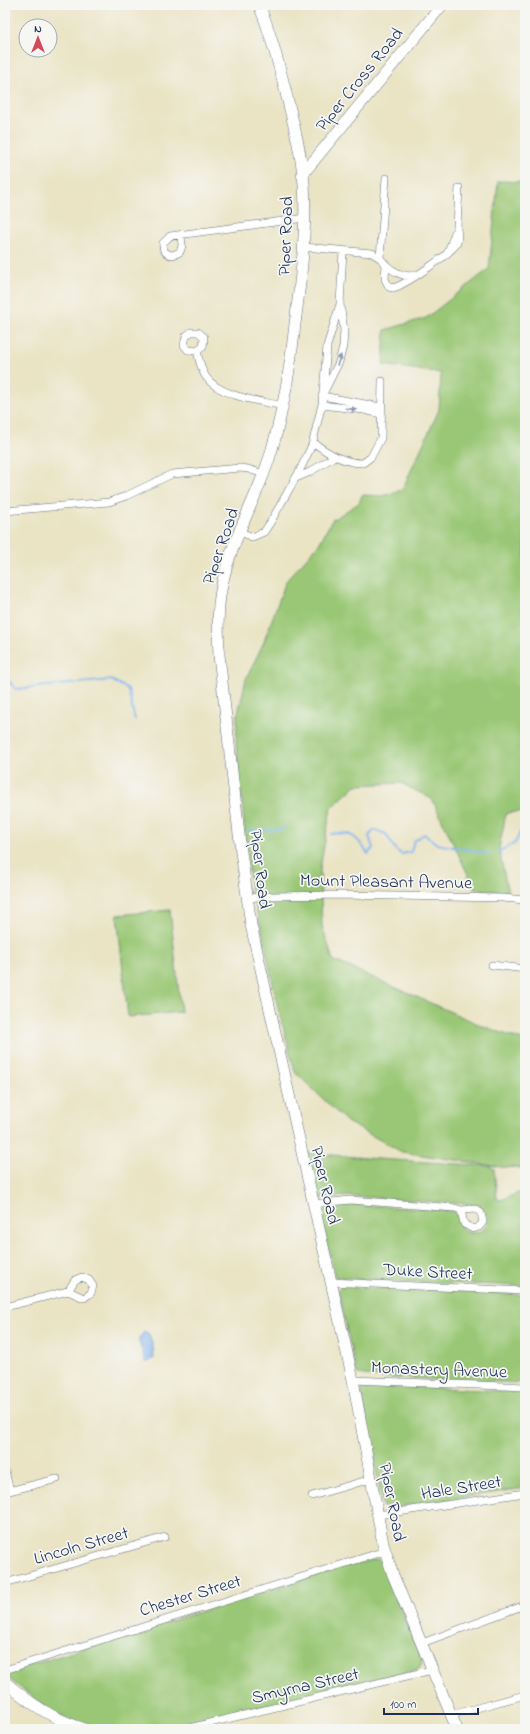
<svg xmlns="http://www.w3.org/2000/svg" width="530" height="1734" viewBox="0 0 530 1734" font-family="'Indie Flower',sans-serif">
<rect width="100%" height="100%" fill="#f6f6f2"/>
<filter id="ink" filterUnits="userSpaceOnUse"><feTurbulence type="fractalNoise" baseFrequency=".025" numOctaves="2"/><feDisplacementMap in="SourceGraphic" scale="8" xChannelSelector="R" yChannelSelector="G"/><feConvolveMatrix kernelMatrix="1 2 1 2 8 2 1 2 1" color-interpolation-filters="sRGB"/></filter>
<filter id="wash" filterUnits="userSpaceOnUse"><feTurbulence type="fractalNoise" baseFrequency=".012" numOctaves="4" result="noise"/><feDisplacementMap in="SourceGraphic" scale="16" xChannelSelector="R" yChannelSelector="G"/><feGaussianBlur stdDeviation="0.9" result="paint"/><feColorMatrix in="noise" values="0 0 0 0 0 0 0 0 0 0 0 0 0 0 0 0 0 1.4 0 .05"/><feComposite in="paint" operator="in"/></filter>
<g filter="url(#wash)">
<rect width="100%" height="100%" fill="#eae4c5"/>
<path fill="#9ac775" stroke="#5a7b6a" d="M498 181 525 182V811L506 813 499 849 508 893 475 889 432 799 401 783 356 785 331 808 320 868 322 926 333 960 485 1027 525 1041V1168L501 1167 402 1152 347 1122 295 1072 278 1008 262 931 251 890 236 744 237 718 246 679 263 644 286 581 319 544 332 520 359 503 362 495 382 496 402 490 439 410 441 373 383 365 385 330 426 318 489 269Z
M170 910 181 1012 128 1017 117 915Z
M309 1153 378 1159 489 1166 494 1169 497 1199 501 1200 525 1190V1286L368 1280 335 1277 319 1210 321 1207 329 1206C334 1210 343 1209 348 1204L453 1211 458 1214 462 1229C474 1238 490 1231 487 1215L480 1206 469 1204 347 1196 317 1199 306 1154Z
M341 1287 441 1290 525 1295V1383L378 1377 358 1374 356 1371 338 1290Z
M370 1385 525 1392V1488L390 1508 383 1507 361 1391 363 1387Z
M377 1559 382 1562 422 1661 420 1668 415 1671 169 1729H102L79 1723 50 1711 8 1678V1674L12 1671 346 1566Z"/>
<path fill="#81b4ee" stroke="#4e72a6" d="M144 1332 149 1335 153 1347 154 1358 148 1362H146L139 1342V1339Z"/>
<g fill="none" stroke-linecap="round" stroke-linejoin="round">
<path stroke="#81b4ee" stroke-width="2" d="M5 677 16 689 111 680 128 689 135 720
M249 830C262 833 268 829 280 830L285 827
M331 834C352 831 357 837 368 854L373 848 369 836 374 830 386 834 395 849 401 854 411 852 414 841 424 834 437 844 490 854
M498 852 515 843 525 823"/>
</g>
</g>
<g filter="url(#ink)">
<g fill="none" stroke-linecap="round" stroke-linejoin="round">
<defs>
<path id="street" d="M457 227 459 188
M181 235 182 246 180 252 173 255C166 255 162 250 163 243L170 236 305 218
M304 247 372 253 380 258 386 265 385 279 389 287 393 288C405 285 452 253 457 243 459 238 457 232 457 227L448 252
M380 258 386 178
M386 265C394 272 404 278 415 275
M197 351 188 350 184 345 186 336 191 332H198L204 337 203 347 197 351C199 360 201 370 206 377 220 397 261 401 283 406
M324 392 339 362 343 346 344 330 340 304 343 251
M322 396 381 407
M322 405 364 410 381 414
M313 442C327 453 344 463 363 463L371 457 381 438 382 381
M296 478 310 472 335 456
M5 511 109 502 126 496 172 474 240 468 248 469 264 474
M241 532 252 537 264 532 270 523 299 472 312 445 322 404 327 346 340 304
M247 898 273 896 340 895 502 898 525 900
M492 965 525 969
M313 1204 350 1200 455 1208 461 1210
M476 1209 481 1213 483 1222 479 1227 473 1229 464 1224 461 1210Z
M82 1277 89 1280 93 1286 91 1293 84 1298 68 1291 75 1280Z
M330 1282 525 1291
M5 1307 68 1291
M353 1380 525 1387
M5 1471 10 1491
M5 1492 57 1479
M312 1496 371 1479
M378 1515 525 1493
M5 1583 165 1537
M422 1643 525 1605
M5 1670 385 1551
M451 1715 525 1695
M185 1729 432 1670"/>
<path id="secondary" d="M259 5C270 31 277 58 284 85 292 118 301 150 304 184 307 231 301 277 295 324 290 370 283 415 269 459 255 502 231 541 222 585 217 608 218 631 219 655L241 852 251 925 353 1380 383 1544 393 1575 457 1729
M302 175 442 5
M5 1682C31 1704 52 1719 85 1729"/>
</defs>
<use href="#street" stroke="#636e82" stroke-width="8"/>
<use href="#secondary" stroke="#636e82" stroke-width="12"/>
<use href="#street" stroke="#fff" stroke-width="7"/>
<use href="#secondary" stroke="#fff" stroke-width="11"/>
</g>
<defs><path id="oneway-solid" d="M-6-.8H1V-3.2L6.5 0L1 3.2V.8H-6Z"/></defs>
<g fill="#8d97ae">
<use href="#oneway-solid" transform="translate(339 360) rotate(-70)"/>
<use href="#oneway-solid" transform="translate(351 409) rotate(7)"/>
</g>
</g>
<g text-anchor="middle" stroke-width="3.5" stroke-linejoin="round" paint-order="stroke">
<g font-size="18" fill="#1b2f5e" stroke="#f6f6f2">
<text transform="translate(359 79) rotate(-51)" y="6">Piper Cross Road</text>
<text transform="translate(285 236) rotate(-88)" y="6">Piper Road</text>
<text transform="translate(220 546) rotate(-71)" y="6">Piper Road</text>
<text transform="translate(261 869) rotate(83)" y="6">Piper Road</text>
<text transform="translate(386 881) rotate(1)" y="6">Mount Pleasant Avenue</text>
<text transform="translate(326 1185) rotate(77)" y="6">Piper Road</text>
<text transform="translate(428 1271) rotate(3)" y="6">Duke Street</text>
<text transform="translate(439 1369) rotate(2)" y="6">Monastery Avenue</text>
<text transform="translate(461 1487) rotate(-9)" y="6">Hale Street</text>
<text transform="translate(393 1502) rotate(79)" y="6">Piper Road</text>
<text transform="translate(81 1545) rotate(-16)" y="6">Lincoln Street</text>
<text transform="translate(190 1595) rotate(-17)" y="6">Chester Street</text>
<text transform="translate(305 1685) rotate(-13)" y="6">Smyrna Street</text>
</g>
</g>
<rect width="530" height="1734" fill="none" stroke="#f6f6f2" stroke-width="20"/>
<g transform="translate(38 38)"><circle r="19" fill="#f6f6f2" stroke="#9ea6b7"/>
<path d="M0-3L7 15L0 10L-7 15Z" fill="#d1495b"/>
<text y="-6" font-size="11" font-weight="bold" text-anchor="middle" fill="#1b2f5e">N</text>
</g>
<path d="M384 1708v6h94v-6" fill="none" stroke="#1b2f5e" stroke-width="2"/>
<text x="390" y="1708" font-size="12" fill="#1b2f5e" stroke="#f6f6f2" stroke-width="3" paint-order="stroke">100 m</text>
</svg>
